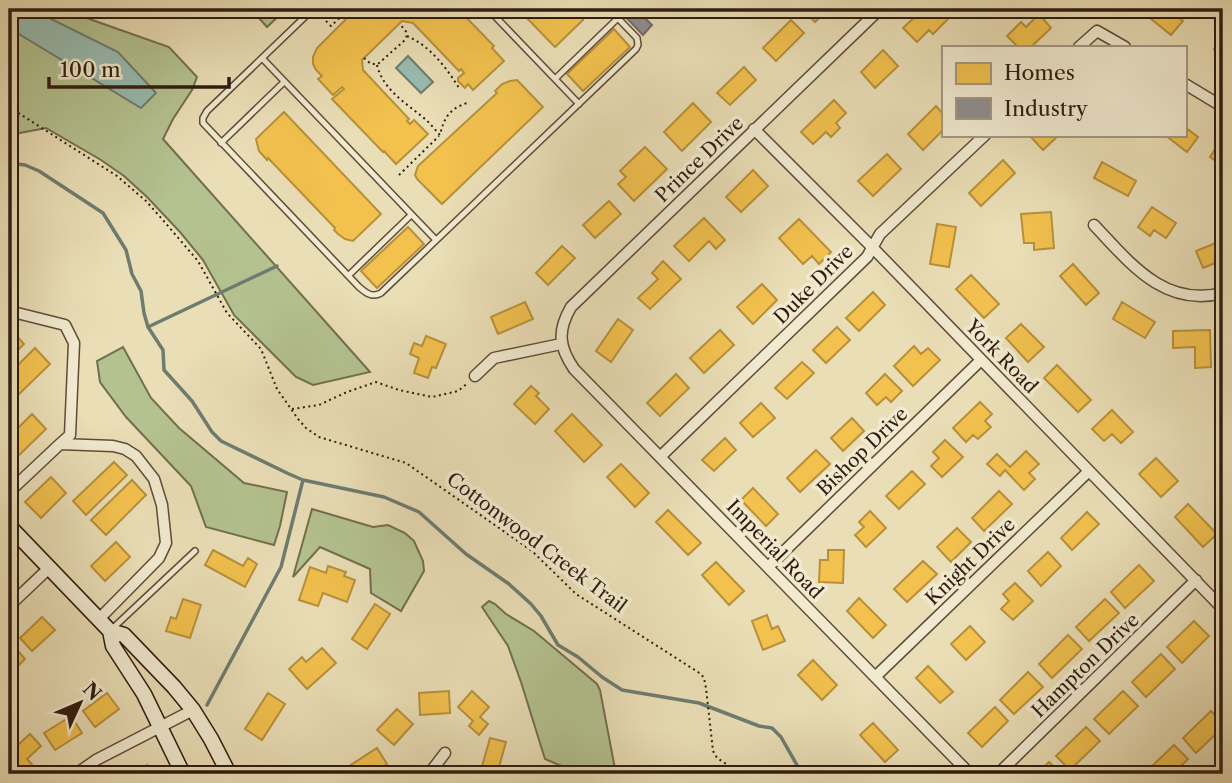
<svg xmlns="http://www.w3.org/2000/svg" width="1232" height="783" viewBox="0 0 1232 783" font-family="'Libre Caslon Text',serif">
<rect width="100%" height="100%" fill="#eadeb6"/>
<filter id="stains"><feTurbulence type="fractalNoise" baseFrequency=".00286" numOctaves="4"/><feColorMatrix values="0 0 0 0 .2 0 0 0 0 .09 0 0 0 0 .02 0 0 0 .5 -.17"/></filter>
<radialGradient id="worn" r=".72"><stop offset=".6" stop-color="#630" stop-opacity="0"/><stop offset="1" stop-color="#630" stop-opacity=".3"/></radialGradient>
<path fill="#b4c290" stroke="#726f50" stroke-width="2" d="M9 9H83L81 16 169 47 197 77 192 90 173 119 163 139 370 372 313 385 296 377 234 315 203 260 180 232 147 197 124 176 101 160 46 128 9 135Z
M259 9H286L267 27 258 17Z
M123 347 151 398 179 428 244 483 287 492 280 526 274 545 206 527 191 486 126 417 100 382 97 361Z
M312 509 373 527 388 525 405 533 414 541 423 561 424 571 401 611 371 593 370 569 320 547 293 577Z
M489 601 495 604 506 614 534 631 597 684 600 690 616 774H580L545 759 521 682 508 646 482 607Z"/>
<path fill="#98bcb1" stroke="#6e7c70" stroke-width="2" d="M9 9H38L37 12 118 52 156 93 141 108 9 28Z
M408 56 433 82 421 93 396 68Z"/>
<path fill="#f2c14e" stroke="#b8903b" stroke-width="2" d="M356 9H458L494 46 492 48 504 61 473 90 468 84 465 88 458 81V78L464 73 461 69 459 71 413 23 402 21 362 60 363 70 409 119 407 121 410 124 414 120 428 134 396 164 384 151 383 152 332 99 344 89 342 87 333 95 318 79 322 76 316 70 313 64V57L317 48Z
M518 9H580L583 20 555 47Z
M802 9H828L815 22Z
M923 9H939L948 19 933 34 929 30 917 42 903 28Z
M1141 9H1168L1183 21 1171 35 1140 10Z
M1039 14 1051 28 1031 47H1018L1007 36 1021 22 1026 27Z
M791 20 804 33 776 61 763 48Z
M614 29 630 47 583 91 567 74Z
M1223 39V68L1217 61 1221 57 1214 49Z
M883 50 898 66 875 88 861 72Z
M744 67 756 80 730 105 717 93Z
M517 80 543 107 442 204 417 179 415 175 418 166 497 93 495 91 502 84 510 81Z
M834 100 846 113 836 123 840 128 831 137 826 132 813 144 801 132Z
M693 103 711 122 682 151 664 132Z
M936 106 943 114V130L923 150 908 134Z
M284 112 381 214 353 241 345 239 338 234 334 230 335 228 268 158 267 160 259 151 256 139Z
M1185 127 1198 137 1187 152 1165 135H1185Z
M1029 135H1059L1043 150Z
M1221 140 1223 142V166L1210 157Z
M645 147 667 169 634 201 618 184 626 177 620 171Z
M887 154 901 169 873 196 858 181Z
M1003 160 1015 173 981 206 969 193Z
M1102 162 1136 181 1128 196 1094 178Z
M753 170 768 186 741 212 726 197Z
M609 201 621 214 595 238 583 225Z
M1152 207 1176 223 1166 238 1154 230 1150 236 1138 227Z
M1051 212 1054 248 1034 250V243H1024L1021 214Z
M704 218 725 240 716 249 709 241 689 261 674 246Z
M799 219 831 252 819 264 812 256 803 264 779 238Z
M937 224 956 227 949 267 930 264Z
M408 227 424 244 377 288 361 271Z
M1223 240V260L1203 268 1196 251Z
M562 246 575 258 548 285 536 273Z
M663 261 681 279 650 309 638 298 658 279 652 273Z
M1073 264 1099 293 1086 305 1060 276Z
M971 275 999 304 984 318 956 289Z
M762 284 777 300 753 324 737 307Z
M873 292 885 305 859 331 846 318Z
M525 302 533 319 498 334 491 317Z
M1122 302 1155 322 1145 338 1113 319Z
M618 319 633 330 611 362 596 351Z
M1021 324 1044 347 1028 362 1006 338Z
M837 327 850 340 826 363 813 350Z
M11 330 24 344 9 359V332Z
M720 330 734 345 704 373 690 358Z
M1210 330 1211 367 1195 368V347L1173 348V331Z
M426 336 446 344 436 368 432 367 428 378 414 373 419 358 410 354 414 343 422 346Z
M914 346 921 354 928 348 940 360 913 386 894 366Z
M35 348 50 364 9 404V374Z
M802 362 814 373 787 399 775 388Z
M1057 365 1091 400 1078 412 1044 378Z
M676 374 689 388 660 416 647 403Z
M885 374 902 391 891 402 886 397 877 405 866 393Z
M531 386 539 393 536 396 549 409 535 424 514 404Z
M980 402 992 414 985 421 991 427 978 439 973 435 966 442 953 428Z
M761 403 775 418 753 437 740 423Z
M1112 410 1133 432 1121 443 1112 434 1104 441 1092 429Z
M32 414 46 429 9 465V437Z
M572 414 602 445 584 462 555 431Z
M852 418 864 431 843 451 831 438Z
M725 438 736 450 714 471 702 460Z
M945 440 963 457 942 477 931 466 939 458 933 452Z
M816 450 830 464 800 492 787 478Z
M1026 451 1039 464 1029 473 1035 479 1024 490 1005 470 1000 476 987 464 997 454 1010 467Z
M1156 458 1178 481 1161 497 1139 474Z
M114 462 127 475 86 515 73 501Z
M621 464 649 493 635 507 607 477Z
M912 471 925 484 899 509 886 496Z
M51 477 66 493 41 518 25 502Z
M132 480 146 495 106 535 91 520Z
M753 488 778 514 766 526 741 500Z
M999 491 1012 504 984 531 972 518Z
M1188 504 1217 534 1203 547 1175 517Z
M668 510 701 543 688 555 656 522Z
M870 511 886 528 866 547 855 535 864 527 859 522Z
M1087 512 1099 524 1072 550 1061 538Z
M957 528 971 542 951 562 937 547Z
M116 542 130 557 105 581 91 566Z
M213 550 243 566 248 558 257 564 245 587 205 565Z
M828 550H844L843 583 819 582 820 560H828Z
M1048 552 1061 566 1041 586 1028 571Z
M923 561 937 574 907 602 894 589Z
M716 562 744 591 729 605 702 575Z
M1139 565 1154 581 1125 608 1111 592Z
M328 566 346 572 344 576 355 580 347 602 323 593 318 606 299 600 310 567 326 573Z
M1015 583 1033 601 1013 620 1001 609 1009 601 1003 594Z
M859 598 886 625 873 638 847 611Z
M183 599 201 605 190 638 166 631 171 617 176 619Z
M1105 599 1119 613 1089 641 1076 627Z
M375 604 390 614 367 649 352 639Z
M767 615 772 629 778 626 785 641 763 650 752 621Z
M42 617 55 630 32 651 20 638Z
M1194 621 1209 636 1182 663 1167 647Z
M970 626 985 642 966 660 951 644Z
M1068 635 1082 649 1052 678 1039 664Z
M12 644 25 659 9 675V647Z
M322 648 336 663 307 689 289 669 302 657 306 662Z
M1161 654 1175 669 1146 697 1132 682Z
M813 660 837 685 822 700 798 675Z
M928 666 953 692 940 703 916 678Z
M1028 672 1043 687 1014 714 1000 700Z
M449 691 450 713 420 715 419 693Z
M472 691 489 707 480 717 488 724 479 735 469 726 473 721 458 707Z
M1123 691 1138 706 1109 734 1094 719Z
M107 693 119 709 95 727 83 711Z
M268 693 285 704 262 740 245 729Z
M995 707 1008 721 982 747 968 733Z
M397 709 413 724 394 745 377 730Z
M1211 711 1223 723V727L1196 753 1183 738Z
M71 716 82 733 55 750 44 733Z
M873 723 898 750 885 762 860 735Z
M1086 727 1100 741 1070 770 1056 756Z
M30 734 41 746 27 759 35 768 27 774H18L12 768 9 771V750L11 748 9 746V739L12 736 19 744Z
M490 738 506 742 497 774 481 770Z
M1174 745 1188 759 1173 774H1150L1147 771Z
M377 748 387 764 370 774H350L346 768Z
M1049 762 1062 774H1036Z
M147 765 152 774H133Z
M331 767 335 772 340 769 343 774H318Z"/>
<path fill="#8d8d92" stroke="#716b6b" stroke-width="2" d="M618 9H636L652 25 643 35Z"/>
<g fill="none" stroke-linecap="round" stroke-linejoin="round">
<path stroke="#6e7c70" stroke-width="3.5" d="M9 163 25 165 39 171 103 213 126 250 132 274 141 291 144 313 148 327 163 350 164 370 192 401 212 432 221 441 289 474 303 480 384 497 419 512 466 554 509 584 531 604 541 616 558 645 578 657 602 677 622 690 699 703 759 726 772 728 781 737 802 774
M148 327 277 266
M207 705 281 567 303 480
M204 770 207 774"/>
<defs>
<path id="lane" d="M313 9 207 111 203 118V123L359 287C366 293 372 298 381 293L636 49 638 45 637 38 609 9
M488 9 579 104
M262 58 436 240
M555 79 618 18
M221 143 284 82
M349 275 411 215
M112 629 195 551"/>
<path id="street" d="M880 9 571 307C557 331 559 347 574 369L970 774
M1079 47 1097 31 1125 47
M1185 84 1223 107
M754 129 872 247 1223 609
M1094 225C1130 263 1164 308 1223 293
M9 311 65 325 74 343 70 435 60 444 113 446 125 449 136 456 154 479 162 505 166 543 159 558 99 619
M475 376 494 358 561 344
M661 456 867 257 880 234 985 135
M9 492 60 444
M768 567 981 360
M9 606 49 568
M875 677 1089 471
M76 774 96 760 193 710
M429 774 445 753
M998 774 1196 580
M1215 774 1223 766"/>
<path id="secondary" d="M9 526 110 631 124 635 174 687 193 710 211 739 229 774
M110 631 113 646 144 694 183 774"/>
</defs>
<use href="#lane" stroke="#5e4c39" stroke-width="8"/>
<use href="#street" stroke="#5e4c39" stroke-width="13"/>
<use href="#secondary" stroke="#2f1c0f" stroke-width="17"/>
<path stroke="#2f1c0f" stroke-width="2" stroke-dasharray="2 3.5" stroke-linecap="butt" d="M326 21 331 26 349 9
M407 36C430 46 446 67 459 88
M364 58 371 64H378L405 40C409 33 405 29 399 24
M377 65C383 90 406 103 425 119 430 123 435 130 440 135 444 118 449 109 467 103
M9 107 117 176 146 201 162 219 198 261 227 313 261 349 277 389 298 419 306 428 319 437 406 463 532 551 576 594 701 674 704 678 706 688 713 751 717 758 742 774
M399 175 439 136
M292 409 319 405 347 392 376 382 399 390 432 397 458 391 468 383"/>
<use href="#lane" stroke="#f1ead0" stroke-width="5"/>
<use href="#street" stroke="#f1ead0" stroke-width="10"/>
<use href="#secondary" stroke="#f1ead0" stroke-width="14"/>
</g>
<g text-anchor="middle" stroke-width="7" stroke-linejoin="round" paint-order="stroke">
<g font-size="19" fill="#2f1c0f" stroke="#f1ead0">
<text transform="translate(699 159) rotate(-44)" y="7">Prince Drive</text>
<text transform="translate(813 284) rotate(-45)" y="7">Duke Drive</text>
<text transform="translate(1002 356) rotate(46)" y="7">York Road</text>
<text transform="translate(862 451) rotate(-44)" y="7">Bishop Drive</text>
<text transform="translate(537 542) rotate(37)" y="7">Cottonwood Creek Trail</text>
<text transform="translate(775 549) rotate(46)" y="7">Imperial Road</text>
<text transform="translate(970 561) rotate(-44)" y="7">Knight Drive</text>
<text transform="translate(1085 665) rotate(-44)" y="7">Hampton Drive</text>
</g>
</g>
<rect width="1232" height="783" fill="none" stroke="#eadeb6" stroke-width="35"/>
<rect x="10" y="10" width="1211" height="762" fill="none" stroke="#2f1c0f" stroke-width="3.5"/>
<rect x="18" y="18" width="1197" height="748" fill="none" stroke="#2f1c0f" stroke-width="2"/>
<rect x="942" y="46" width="245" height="91" fill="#f1ead0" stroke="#a39883" stroke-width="2"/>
<rect x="956" y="63" width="35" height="21" fill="#f2c14e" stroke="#a39883" stroke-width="2"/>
<text x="1004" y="80" font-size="21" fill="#2f1c0f">Homes</text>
<rect x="956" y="98" width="35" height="21" fill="#8d8d92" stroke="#a39883" stroke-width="2"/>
<text x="1004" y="116" font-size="21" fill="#2f1c0f">Industry</text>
<g transform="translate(80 703) rotate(46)" stroke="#f1ead0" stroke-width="5" paint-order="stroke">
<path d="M0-5L12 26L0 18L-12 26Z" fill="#2f1c0f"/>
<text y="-10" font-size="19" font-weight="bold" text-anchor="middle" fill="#2f1c0f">N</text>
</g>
<path d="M49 77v10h180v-10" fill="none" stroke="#2f1c0f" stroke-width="3.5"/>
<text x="60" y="77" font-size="21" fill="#2f1c0f" stroke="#f1ead0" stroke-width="5" paint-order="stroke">100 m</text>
<rect width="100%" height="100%" filter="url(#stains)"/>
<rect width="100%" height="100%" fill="url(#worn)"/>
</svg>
